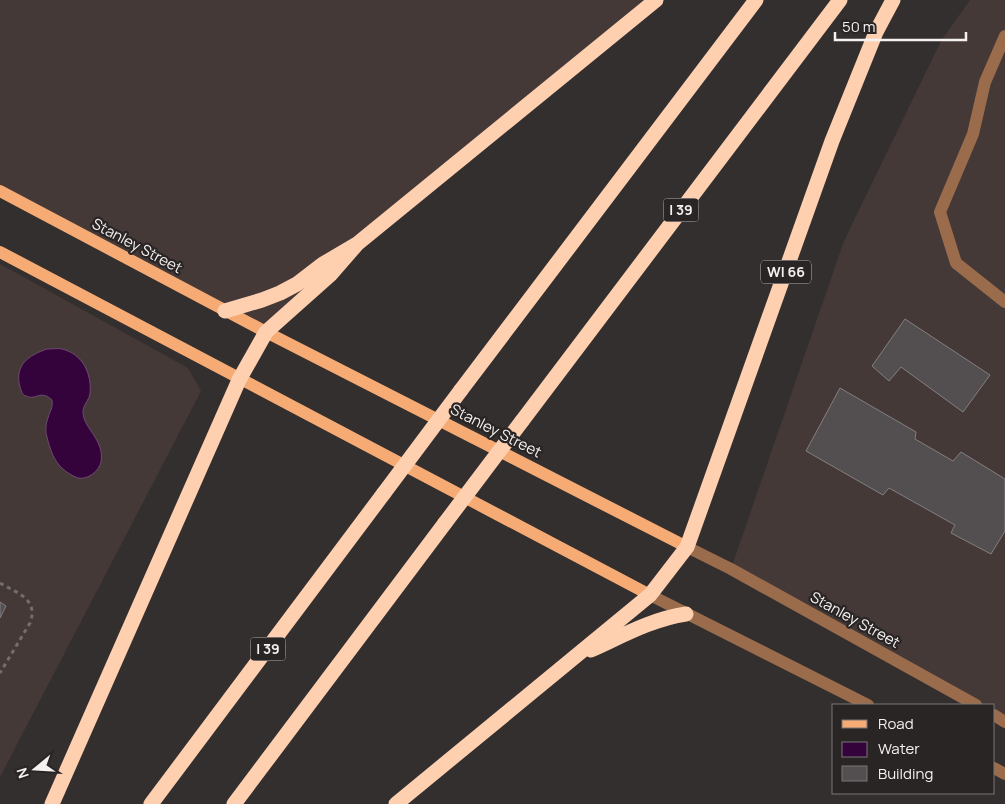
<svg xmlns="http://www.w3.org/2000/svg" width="1005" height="804" viewBox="0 0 1005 804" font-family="Manrope,sans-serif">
<rect width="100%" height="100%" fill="#342f2f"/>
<path fill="#453938" d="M0 0H656L357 244 266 332 0 191Z
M970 0H1005V722L994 715V705H976L731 569 844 241 941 41Z
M0 264 188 368 201 391 0 777Z"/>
<path fill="#35033c" stroke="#6f4a72" d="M47 349C52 349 58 348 62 349 83 354 92 374 90 394 89 400 83 405 83 412 83 428 105 440 101 462 99 471 88 480 78 478 72 476 63 470 59 465 53 458 49 446 47 437 45 431 46 423 48 418 50 410 53 409 52 400 40 389 36 401 26 396 22 395 21 390 20 387 14 365 29 355 47 349Z"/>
<path fill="#534e50" stroke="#847f81" d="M905 319 990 375 963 412 901 367 889 381 872 366Z
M840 388 916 432 915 439 953 461 961 452 1005 479V531L991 554 951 533 955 525 889 488 883 495 806 451Z
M0 602 6 606 0 618Z"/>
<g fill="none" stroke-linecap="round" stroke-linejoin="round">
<path stroke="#736e6e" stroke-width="3" stroke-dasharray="4 4" stroke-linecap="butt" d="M0 583C17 593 39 599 30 623L0 673"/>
<path stroke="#9a6c4b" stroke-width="12" d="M1005 36 985 82 973 134 940 212 956 263 1005 302
M687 547 731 569 976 705
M650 595 868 705
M994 715 1005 722
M994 768 1005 774"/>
<path stroke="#f6ab74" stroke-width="12" d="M0 191 266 332 687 547
M0 252 650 595"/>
<path stroke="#fed0b0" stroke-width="15" d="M225 311 262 300 280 293 297 284 323 264 357 244 656 0
M461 390 756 0
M522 421 840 0
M591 650C622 636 652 619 686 614
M52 804 239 380 266 332 330 275 357 244
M151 804 384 493
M234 804 445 523
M396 804 650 595 687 547 832 141 876 32 893 0"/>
<path stroke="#fed0b0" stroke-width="15" d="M384 493 461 390
M445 523 522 421"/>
</g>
<g text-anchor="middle" stroke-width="4.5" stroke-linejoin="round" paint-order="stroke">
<g fill="#2a2525" stroke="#b8b4b4" stroke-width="1">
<rect x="663.5" y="198.5" width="35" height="23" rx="4"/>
<rect x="761" y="260.5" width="50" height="23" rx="4"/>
<rect x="250.5" y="637.5" width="35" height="23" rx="4"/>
</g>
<g font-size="14" font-weight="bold" fill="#f5f1f1">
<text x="681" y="215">I 39</text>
<text x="786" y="277">WI 66</text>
<text x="268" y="654">I 39</text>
</g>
<g font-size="15" fill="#f5f1f1" stroke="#2a2525">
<text transform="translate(137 246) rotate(28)" y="5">Stanley Street</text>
<text transform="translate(496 431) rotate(27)" y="5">Stanley Street</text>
<text transform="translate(855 620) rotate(29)" y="5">Stanley Street</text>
</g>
</g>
<rect x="832" y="704" width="162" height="90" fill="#2a2525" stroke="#7b7777"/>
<rect x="842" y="720" width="25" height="8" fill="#f6ab74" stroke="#7b7777"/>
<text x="878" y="729" font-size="15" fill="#f5f1f1">Road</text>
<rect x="842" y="742" width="25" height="15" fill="#35033c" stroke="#7b7777"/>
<text x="878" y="754" font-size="15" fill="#f5f1f1">Water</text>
<rect x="842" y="766" width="25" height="15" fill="#534e50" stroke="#7b7777"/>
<text x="878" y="779" font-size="15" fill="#f5f1f1">Building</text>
<g transform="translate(35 769) rotate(252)" stroke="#2a2525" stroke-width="4" paint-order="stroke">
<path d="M0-4L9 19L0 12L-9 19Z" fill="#f5f1f1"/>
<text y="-8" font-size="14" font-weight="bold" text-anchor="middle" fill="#f5f1f1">N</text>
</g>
<path d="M835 32v8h131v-8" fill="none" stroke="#f5f1f1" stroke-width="2.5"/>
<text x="842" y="32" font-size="15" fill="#f5f1f1" stroke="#2a2525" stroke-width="4" paint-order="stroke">50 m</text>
</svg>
